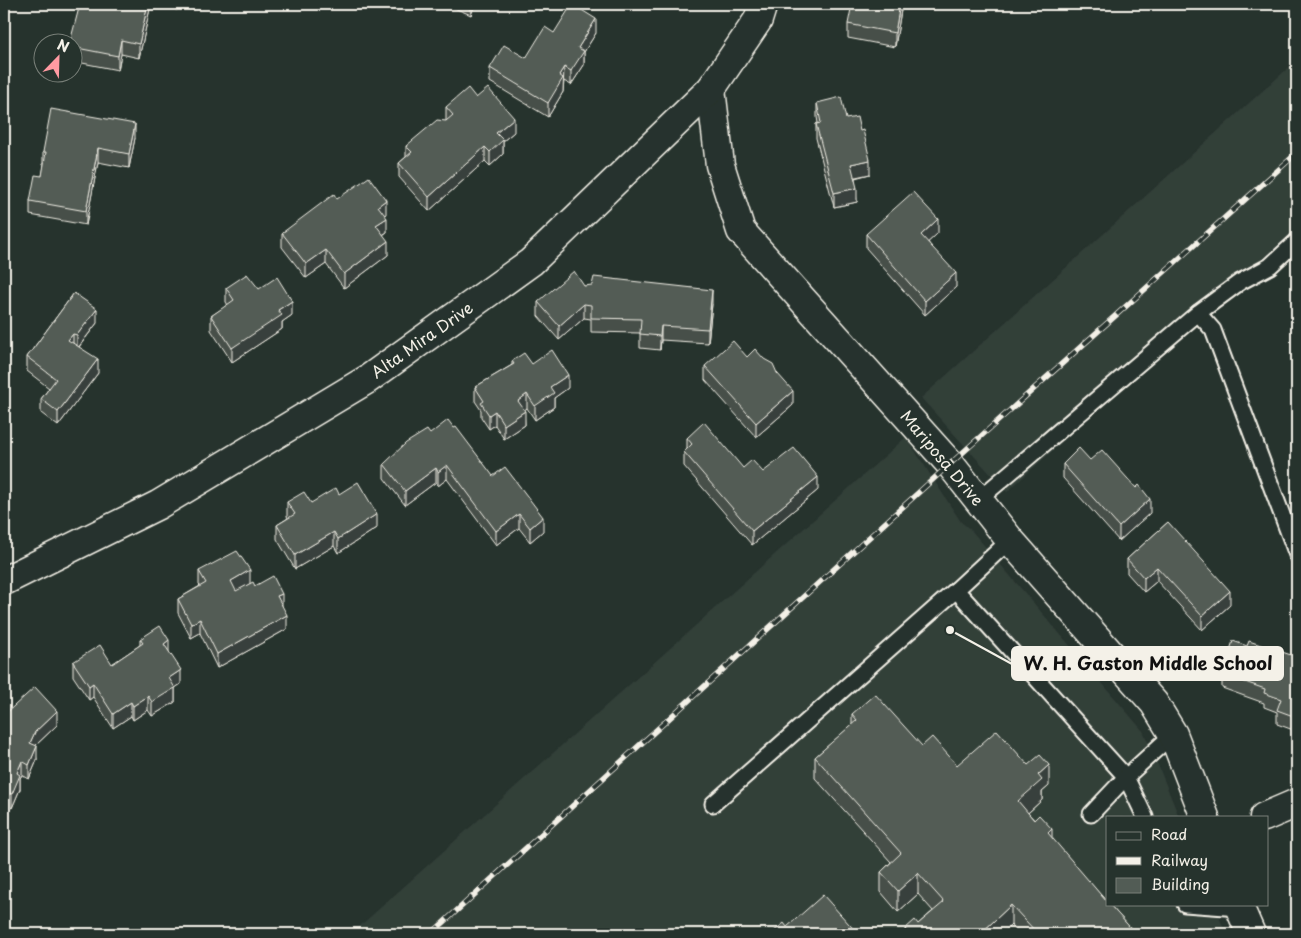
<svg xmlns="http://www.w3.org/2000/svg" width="1301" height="938" font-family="'Playpen Sans',sans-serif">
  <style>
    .built { fill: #333f39 }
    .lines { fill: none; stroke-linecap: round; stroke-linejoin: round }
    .service-casing { stroke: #f4f1e8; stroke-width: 19 }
    .minor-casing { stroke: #f4f1e8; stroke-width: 31 }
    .service { stroke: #26332d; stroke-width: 15 }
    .minor { stroke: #26332d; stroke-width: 28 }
    .rail-casing { stroke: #f4f1e8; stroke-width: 5.5 }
    .rail { stroke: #26332d; stroke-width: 4; stroke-dasharray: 11; stroke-linecap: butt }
    .wall { fill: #474f49; stroke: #f4f1e8 }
    .shaded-wall { fill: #39403c; stroke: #f4f1e8 }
    .building { fill: #525c55; stroke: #f4f1e8 }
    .labels { text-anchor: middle; stroke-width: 4.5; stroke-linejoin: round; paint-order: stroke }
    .street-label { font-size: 16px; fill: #f4f1e8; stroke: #26332d }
    .leader { fill: none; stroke: #f4f1e8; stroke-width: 2 }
    .callout-dot { fill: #f4f1e8; stroke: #26332d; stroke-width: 2 }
    .callout { fill: #f4f1e8; stroke: #f4f1e8; stroke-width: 2 }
    .callout-label { font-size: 18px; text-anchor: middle; font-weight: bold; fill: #111 }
  </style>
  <rect width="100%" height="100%" fill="#26332d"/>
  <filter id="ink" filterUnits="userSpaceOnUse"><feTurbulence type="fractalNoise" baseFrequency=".02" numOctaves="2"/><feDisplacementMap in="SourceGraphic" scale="10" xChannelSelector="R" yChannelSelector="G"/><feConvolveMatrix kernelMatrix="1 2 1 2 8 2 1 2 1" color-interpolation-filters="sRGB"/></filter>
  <g filter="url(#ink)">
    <!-- built -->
    <g class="built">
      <path d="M1297,60V228L1007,492L921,398Z"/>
      <path d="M906,437L961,522L971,530L1143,731L1154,755L1179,817H1107V904H1214L1226,934H351Z"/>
    </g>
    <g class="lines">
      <!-- service casing -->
      <g class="service-casing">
        <g id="service">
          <path d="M1198,313L1213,330L1297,555"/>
          <path d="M978,500L1198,313L1240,282L1270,266L1297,241"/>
          <path d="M1010,540L956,590L1126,777L1145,817"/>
          <path d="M713,804L956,590"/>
          <path d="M1091,814L1126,777L1173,734"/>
          <path d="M1185,904L1239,908"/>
        </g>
      </g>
      <!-- minor casing -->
      <g class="minor-casing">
        <g id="minor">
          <path d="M711,89L720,165L741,231L950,464L1010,540L1154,703L1173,734L1205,817"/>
          <path d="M4,581L158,505L368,379L531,262L711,89L758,20L763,4"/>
          <path d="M1264,817L1297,803"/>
          <path d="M1238,904L1251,934"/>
        </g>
      </g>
      <!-- service -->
      <use href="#service" class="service"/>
      <!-- minor -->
      <use href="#minor" class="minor"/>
      <!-- rail casing -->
      <g class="rail-casing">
        <path id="rail" d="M431,934L950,464L1297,153"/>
      </g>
      <!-- rail -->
      <use href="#rail" class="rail"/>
    </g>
    <!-- wall -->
    <g class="wall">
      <path d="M80,4H179L177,10L151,4L139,58L121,54L118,70L72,61V42Z"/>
      <path d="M447,4H475L471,15L447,5Z"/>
      <path d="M902,4L895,47L848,38V24Z"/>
      <path d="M554,33H596L584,52V65L571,85L564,81L563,92L548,117L490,82V68L526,58Z"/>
      <path d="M476,98L514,132L503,141V154L490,166L485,161L429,211L399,177V163L406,157V146L446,121V107Z"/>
      <path d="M817,103L846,119L870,174L855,178L857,202L834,207L816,138V124L818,123L817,117Z"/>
      <path d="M135,138L129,168L98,162L86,225L30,215V201L42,176L44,166L43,165V152Z"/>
      <path d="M337,199L386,214L384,215L387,232L383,235L388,255L344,288L326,264L306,278L282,247V233Z"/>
      <path d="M938,233L928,242L956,287L925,315L866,248V234Z"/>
      <path d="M584,286L712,304L708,343L661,340L660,350L640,348V333L591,332V319L584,318L559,340L538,316V302Z"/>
      <path d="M226,288L259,289L292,315L282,322V329L232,362L211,330V316L228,305L226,302Z"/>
      <path d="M74,293L97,323L79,347L98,373L58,426L41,413V399L49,388L27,371V357Z"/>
      <path d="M747,357L777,373L793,405L756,437L705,380V366Z"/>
      <path d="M512,361L532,364L568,388L554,398V407L535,420L527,408L524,410L525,425L504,439L495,425L489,429L481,417V410L475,401V387L512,365Z"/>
      <path d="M430,434L493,476L543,531L530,542L519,528L496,545L447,479L438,486L436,482L405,505L384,478V464Z"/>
      <path d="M687,438L743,468L763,472L818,490L752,545L684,466V452L687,449Z"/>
      <path d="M1090,460L1150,513L1119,541L1063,478V464Z"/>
      <path d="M339,494L377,528L338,553L334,546L295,569L277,539V525L288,518L287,516V502L311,503Z"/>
      <path d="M1168,522L1230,605L1202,630L1157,581L1144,592L1127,573V559Z"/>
      <path d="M199,571L250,584L255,586L282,606L287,629L217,668L200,633L191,638L178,613V599L200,586L199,585Z"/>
      <path d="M140,639L169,653L181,684L175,688V702L152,716L148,710L133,720L131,716L113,728L93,697L89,700L73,676V662L112,664L140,645Z"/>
      <path d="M1247,646L1297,657V727L1296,731L1277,724V712L1264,707V703L1222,688V674Z"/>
      <path d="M852,714L922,746L957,765H1028L1049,786L1042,792V800L1028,813L1052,839L1088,881L1136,934H1019L1011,925L1002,934H905V929L918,924L933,911L918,894L898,912L881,892V872L891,862L815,778V757L852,725Z"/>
      <path d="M4,715L57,725L35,746L37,760L29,779L22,775L20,778V789L12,808L5,805Z"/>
    </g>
    <!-- shaded-wall -->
    <g class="shaded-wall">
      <path d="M148,4H151L139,58V44Z"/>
      <path d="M471,4H475L471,15Z"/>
      <path d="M900,4H902L895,47V33Z"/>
      <path d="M596,19V33L584,52V65L571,85V71L578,48Z"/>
      <path d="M121,40V54L118,70V56Z"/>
      <path d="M564,67L563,92L548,117V103L559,75Z"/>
      <path d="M514,118V132L503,141V154L490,166V152L496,133Z"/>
      <path d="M135,124V138L129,168V154Z"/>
      <path d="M485,147V161L429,211V197Z"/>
      <path d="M98,148V162L86,225V211Z"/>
      <path d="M870,160V174L851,178V164Z"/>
      <path d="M857,188V202L834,207V193Z"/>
      <path d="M386,200V214L378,220V206Z"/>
      <path d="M387,218V232L376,239V225Z"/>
      <path d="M938,219V233L921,249V235Z"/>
      <path d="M388,241V255L344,288V274Z"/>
      <path d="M326,250V264L306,278V264Z"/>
      <path d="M956,273V287L925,315V301Z"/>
      <path d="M712,290V304L708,343V329Z"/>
      <path d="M292,301V315L282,322V329L232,362V348L278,310Z"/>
      <path d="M584,304V318L559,340V326Z"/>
      <path d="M97,309V323L77,349V335Z"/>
      <path d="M661,326V340L660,350V336Z"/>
      <path d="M73,334V348L68,340Z"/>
      <path d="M98,359V373L58,426V412Z"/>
      <path d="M568,375V388L554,398V407L535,420V406L550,387Z"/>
      <path d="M793,391V405L756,437V423Z"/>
      <path d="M527,394V408L518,415V401Z"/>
      <path d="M495,411V425L489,429V415Z"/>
      <path d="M525,411V425L504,439V425Z"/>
      <path d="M447,465V479L438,486V472Z"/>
      <path d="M436,468V482L405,505V491Z"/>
      <path d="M818,477V490L752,545V531Z"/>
      <path d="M1150,499V513L1119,541V527Z"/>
      <path d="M377,514V528L338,553V539Z"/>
      <path d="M519,514V528L496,545V531Z"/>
      <path d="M543,517V531L530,542V528Z"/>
      <path d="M334,532V546L295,569V555Z"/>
      <path d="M1157,567V581L1144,592V578Z"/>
      <path d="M250,570V584L231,595V581Z"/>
      <path d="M1230,591V605L1202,630V616Z"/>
      <path d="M282,594V608L277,596Z"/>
      <path d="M287,615V629L217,668V654Z"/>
      <path d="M200,619V633L191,638V624Z"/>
      <path d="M169,640V654L164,644Z"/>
      <path d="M181,670V684L175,688V702L152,716V702L169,678Z"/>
      <path d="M93,683V697L89,700V686Z"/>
      <path d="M148,696V710L133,720V706Z"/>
      <path d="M131,702V716L113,728V714Z"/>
      <path d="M57,711V725L35,746L30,743L35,732Z"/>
      <path d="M1297,713V727L1296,731V717Z"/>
      <path d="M37,746V760L29,779V765Z"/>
      <path d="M22,761V775L20,778V789L12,808V794L17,773Z"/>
      <path d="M1049,765V786L1042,792V800L1018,822V801L1038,775Z"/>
      <path d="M5,791V805L4,807V793Z"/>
      <path d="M1052,829V850L1048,833Z"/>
      <path d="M918,873V894L898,912V891Z"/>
      <path d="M1011,905V925L1002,934H980Z"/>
    </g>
    <!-- building -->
    <g class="building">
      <path d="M80,4H148L139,44L121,40L118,56L72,47V42H70Z"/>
      <path d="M572,4L596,19L578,48L584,51L571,71L564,67L559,75L563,78L548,103L490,68L504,45L526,58L545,27L554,33Z"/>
      <path d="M852,4H900L895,33L848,24Z"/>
      <path d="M468,88L476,98L488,88L514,118L496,133L503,140L490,152L485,147L429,197L399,163L412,152L406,146L437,120L446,121L453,115L446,107Z"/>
      <path d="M841,97L846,119L857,117L860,131L863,130L870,160L851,164L857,188L834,193L816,124L821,123L817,103Z"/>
      <path d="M51,109L135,124L129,154L98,148L86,211L30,201L35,175L42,176L46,152H43Z"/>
      <path d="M369,177L386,200L378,206L387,218L376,225L388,241L344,274L326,250L306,264L282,233L334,194L337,199Z"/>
      <path d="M913,192L938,219L921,235L956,273L925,301L866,234Z"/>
      <path d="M574,271L584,286L592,285L594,277L712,290L708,329L661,326L660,336L640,334L641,319L591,318V305L584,304L559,326L538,302Z"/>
      <path d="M247,274L259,289L277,277L292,301L278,310L282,315L232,348L211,316L234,300L226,288Z"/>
      <path d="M74,293L97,309L77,335L73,334L68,340L98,359L58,412L41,399L56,379L27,357Z"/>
      <path d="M733,341L747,357L755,349L764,359L773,364L777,373L793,391L756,423L705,366Z"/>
      <path d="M552,350L568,375L550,387L554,393L535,406L527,394L518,401L525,411L504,425L495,411L489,415L481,403L484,401L475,387L514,364L512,361L524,353L532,364Z"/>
      <path d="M448,420L454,428L456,427L493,476L505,467L543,517L530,528L519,514L496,531L447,465L438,472L436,468L405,491L384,464L406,443L427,430L430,434Z"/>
      <path d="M704,422L743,468L752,460L763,472L794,448L818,477L752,531L684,452L692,444L687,438Z"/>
      <path d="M1079,448L1090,460L1102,450L1136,488L1139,485L1150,499L1119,527L1063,464Z"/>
      <path d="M358,482L377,514L338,539L334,532L295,555L277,525L295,514L287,502L304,492L311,503L336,488L339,494Z"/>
      <path d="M1168,522L1230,591L1202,616L1157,567L1144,578L1127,559Z"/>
      <path d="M237,551L250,570L231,581L236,591L253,582L255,586L273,576L282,594L277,596L287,615L217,654L200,619L191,624L178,599L206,583L199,571Z"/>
      <path d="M160,626L169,640L164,644L181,670L169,678L175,688L152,702L148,696L133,706L131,702L113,714L93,683L89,686L73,662L100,645L112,664L143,643L140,639Z"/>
      <path d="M1233,641L1247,646L1249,641L1297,657V713L1296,717L1277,710L1281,699L1264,693L1265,689L1222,674Z"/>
      <path d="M35,687L57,711L35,732L30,743L37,746L29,765L22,761L17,773L20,775L12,794L5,791L4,793V715Z"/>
      <path d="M875,694L922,746L932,737L957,765L997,730L1028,765L1040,755L1049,765L1038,775L1042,780L1018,801L1034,820L1039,815L1052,829L1048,833L1107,902V904H1109L1136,934H1038L1011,905L980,934H906L908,933L905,929L915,920L918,924L944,902L918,873L898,891L881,872L901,853L815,757L857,720L852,714Z"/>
      <path d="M823,895L858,934H776L773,932L784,923L787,927Z"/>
    </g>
  </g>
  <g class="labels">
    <!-- street labels -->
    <g class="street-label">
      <text transform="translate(422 340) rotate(-35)" y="6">Alta Mira Drive</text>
      <text transform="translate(942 458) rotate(50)" y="6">Mariposa Drive</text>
    </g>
  </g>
  <!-- callouts -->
  <path class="leader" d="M950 630L1012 664"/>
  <circle class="callout-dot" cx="950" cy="630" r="5"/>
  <rect class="callout" x="1012" y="647" width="271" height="33" rx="5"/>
  <g class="callout-label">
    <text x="1148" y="670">W. H. Gaston Middle School</text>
  </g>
  <!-- margin -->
  <rect width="1301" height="938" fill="none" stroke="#26332d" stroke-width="20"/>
  <rect x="10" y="10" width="1281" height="918" fill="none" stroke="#f4f1e8" stroke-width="2" filter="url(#ink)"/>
  <!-- legend -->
  <rect x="1106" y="816" width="162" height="90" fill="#26332d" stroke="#787f78"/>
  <rect x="1116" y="832" width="25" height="8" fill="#26332d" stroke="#787f78"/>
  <text x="1151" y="840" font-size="15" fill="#f4f1e8">Road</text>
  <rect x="1116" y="857" width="25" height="8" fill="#f4f1e8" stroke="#787f78"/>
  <text x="1151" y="866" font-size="15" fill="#f4f1e8">Railway</text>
  <rect x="1116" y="878" width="25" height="15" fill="#525c55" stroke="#787f78"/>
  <text x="1151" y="890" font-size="15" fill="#f4f1e8">Building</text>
  <!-- north arrow -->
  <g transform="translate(58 58) rotate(23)"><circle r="24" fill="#26332d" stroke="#787f78"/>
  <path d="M0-4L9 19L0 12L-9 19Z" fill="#ff9aa2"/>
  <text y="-8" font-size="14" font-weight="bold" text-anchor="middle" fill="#f4f1e8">N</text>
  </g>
</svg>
